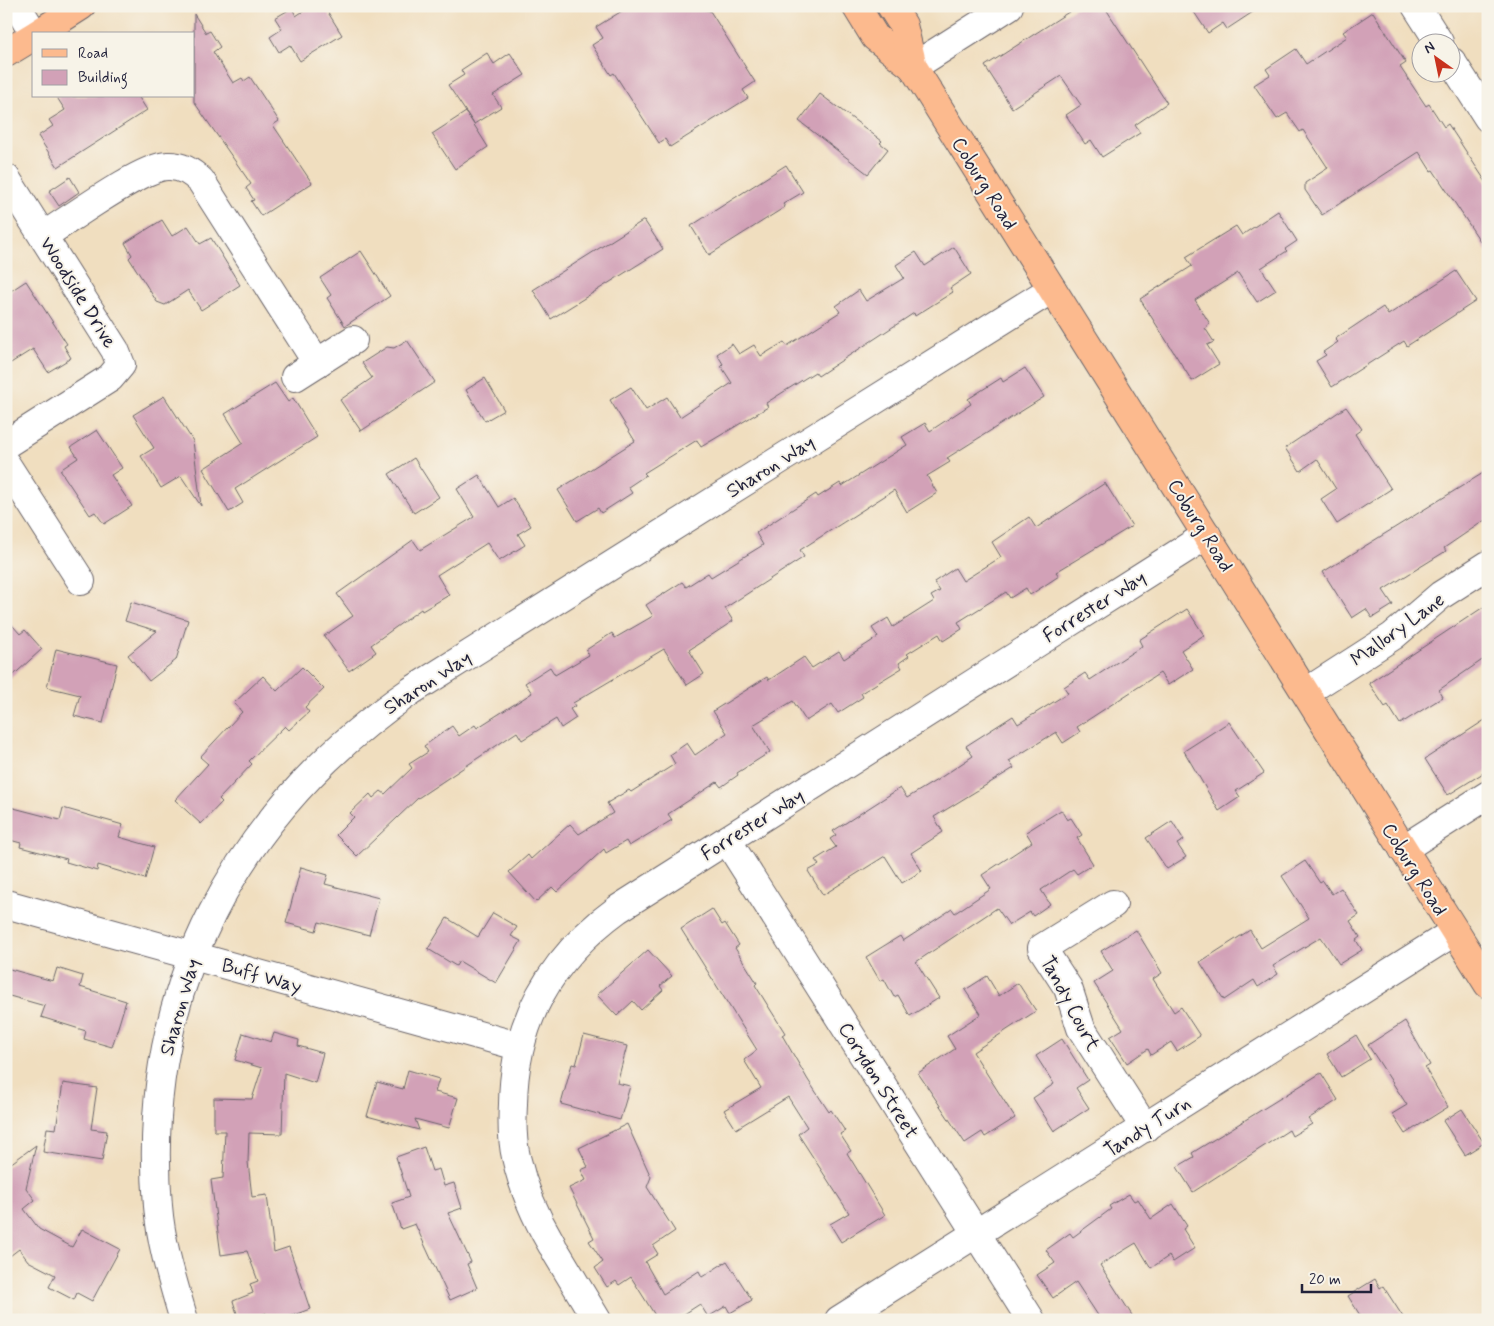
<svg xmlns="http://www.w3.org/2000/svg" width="1494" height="1326" font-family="Mynerve,sans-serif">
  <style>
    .building { fill: #d2a1b7 }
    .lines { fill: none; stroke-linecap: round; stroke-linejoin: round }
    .minor-casing { stroke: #6a6469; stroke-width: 30 }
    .major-casing { stroke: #6a6469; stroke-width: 30 }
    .minor { stroke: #fff; stroke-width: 28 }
    .major { stroke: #fcba8e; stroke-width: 28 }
    .labels { text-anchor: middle; stroke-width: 4; stroke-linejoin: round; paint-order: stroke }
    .street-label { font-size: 20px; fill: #22223b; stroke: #f7f3e8 }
  </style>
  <rect width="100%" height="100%" fill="#f7f3e8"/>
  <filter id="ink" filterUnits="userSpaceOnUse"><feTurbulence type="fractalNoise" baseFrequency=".02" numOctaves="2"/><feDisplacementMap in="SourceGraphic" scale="10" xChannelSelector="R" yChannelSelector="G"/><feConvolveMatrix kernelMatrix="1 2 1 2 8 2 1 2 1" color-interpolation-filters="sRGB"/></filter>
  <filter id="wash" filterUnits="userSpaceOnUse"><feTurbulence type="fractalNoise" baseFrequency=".0096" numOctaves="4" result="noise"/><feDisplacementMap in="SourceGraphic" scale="20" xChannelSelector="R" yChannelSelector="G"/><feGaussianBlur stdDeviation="1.12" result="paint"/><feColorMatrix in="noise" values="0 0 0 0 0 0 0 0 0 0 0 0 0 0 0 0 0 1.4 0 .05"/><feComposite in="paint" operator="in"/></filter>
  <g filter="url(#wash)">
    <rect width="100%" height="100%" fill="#f0debf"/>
    <g id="blocks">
      <!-- building -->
      <g class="building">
        <path d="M311,6H324L342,35L300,61L290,45L279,52L270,37L282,29L275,18L292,8L296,16Z"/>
        <path d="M630,6H691L710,11L755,82L743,90L748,98L670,147L665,139L659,143L614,73L611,75L592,45L603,38L596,27Z"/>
        <path d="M1078,6H1104L1167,103L1135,125L1140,133L1102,157L1091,140L1085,144L1066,115L1081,105L1061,76L1012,108L985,66Z"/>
        <path d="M1190,6H1262L1227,29L1223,23L1208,33Z"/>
        <path d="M1373,12L1406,63L1400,67L1426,106L1429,104L1444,127L1448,124L1488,185V253L1433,170L1431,171L1419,152L1322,215L1305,190V183L1328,168L1303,130L1300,132L1287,113L1277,119L1254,85L1270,75L1266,69L1296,49L1306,64L1347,37L1343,32Z"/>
        <path d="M194,14L206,33L210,31L220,47L213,52L233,83L242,78L244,81L250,77L279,121L273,125L312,183L261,216L251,201L254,200L246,188L251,184L194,102Z"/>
        <path d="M487,53L494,64L510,53L525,75L493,95L501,107L474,124L448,85L464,75L461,70Z"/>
        <path d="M820,94L882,141L880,143L888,149L868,174L799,121Z"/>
        <path d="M56,96H138L147,110L58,167L38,136L53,126L49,120L65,110Z"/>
        <path d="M466,112L488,147L455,169L432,134Z"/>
        <path d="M786,165L803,192L783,204L785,207L709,255L691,226Z"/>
        <path d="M70,177L79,192L59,206L49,191Z"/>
        <path d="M1278,211L1297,241L1285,249L1287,251L1261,268L1276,290L1257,302L1238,273L1195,300L1210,324L1205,328L1214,342L1207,345L1219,364L1192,381L1140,299L1192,266L1186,257L1236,226L1242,235Z"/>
        <path d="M162,220L172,236L188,226L200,244L211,238L240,285L201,310L188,290L165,305L157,302L129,258L132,255L125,243Z"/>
        <path d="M644,220L663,249L551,319L533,290Z"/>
        <path d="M954,247L971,274L950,288L953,292L915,316L914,313L818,376L815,372L766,403L768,407L701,447L697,440L644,473L646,475L628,487L632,493L601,513L598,508L577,521L558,490L635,441L610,400L631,387L646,410L667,397L680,417L732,383L721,366L723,364L717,354L732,344L739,354L754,345L761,356L784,342L787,346L840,312L836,306L859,290L866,301L904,278L896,265L916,252L925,266Z"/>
        <path d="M361,251L390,296L345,326L327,298L331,295L320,278Z"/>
        <path d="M1456,271L1476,301L1407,346L1404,341L1332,387L1316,361L1326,355L1323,352L1338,342L1335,339L1383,307L1388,315Z"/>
        <path d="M26,281L67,344L64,346L71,358L48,372L33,349L6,366V294Z"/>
        <path d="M407,340L435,382L361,431L340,400L372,378L362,363L387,347L394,348Z"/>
        <path d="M1025,368L1044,397L947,458L950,462L927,476L937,493L907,512L894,490L800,550L804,557L725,608L733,621L689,650L704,674L687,685L664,649L573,703L575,706L570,709L576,718L561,728L556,719L522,740L517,732L418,798L357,856L336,835L354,817L350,813L370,794L373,798L381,791L385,794L412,768L409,764L428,752L424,746L452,726L459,736L475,725L477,728L532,693L525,683L550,667L555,675L589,655L586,650L612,633L615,638L653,616L646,605L682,582L686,587L708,573L711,577L763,545L756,533L816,494L818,497L840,483L842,486L907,445L902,437L925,423L930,431L971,404L968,399L1001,378L1003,382Z"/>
        <path d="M485,378L504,410L485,421L466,390Z"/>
        <path d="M275,383L288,402L293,398L317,437L235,489L243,503L229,512L203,469L243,443L225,414Z"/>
        <path d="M164,396L193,441L201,506L181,476L161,488L141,456L154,448L133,415Z"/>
        <path d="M1346,407L1362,429L1355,434L1391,489L1337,524L1321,499L1336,489L1317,459L1300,471L1285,448Z"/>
        <path d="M97,430L122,468L111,475L132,506L104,524L95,512L90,515L60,470L78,458L71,447Z"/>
        <path d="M414,458L439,497L414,513L389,474Z"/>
        <path d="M1488,470V518L1444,548L1446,551L1383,590L1393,605L1372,618L1366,609L1352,618L1323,572Z"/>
        <path d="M479,475L499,507L513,498L531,526L518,534L525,545L499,561L487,543L437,575L449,595L422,611L421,609L371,645L376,652L349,671L324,636L353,616L337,594L413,540L420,550L474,517L457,489Z"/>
        <path d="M1105,483L1132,526L1056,572L1059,576L1030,595L1026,588L1010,598L1006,592L958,622L962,629L943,641L939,634L907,654L909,656L899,663L902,668L861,693L863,697L838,713L832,704L806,721L793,701L753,725L770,752L737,773L738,775L721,787L717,782L668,814L672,820L629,846L626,841L606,853L604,849L557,892L552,887L536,902L509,872L528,855L531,859L570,824L579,834L613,813L607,803L629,790L631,792L675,764L670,755L687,743L695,755L727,733L713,711L767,677L769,680L804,657L812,668L839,651L844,659L878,637L872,628L888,618L893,627L934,601L931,596L940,591L934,582L955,568L963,581L1001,557L992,542L1029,517L1036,528Z"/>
        <path d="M131,602L188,620L176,660L149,681L128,655L157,631L125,621Z"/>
        <path d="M1488,604V656L1439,690L1443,697L1400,724L1388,705L1385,707L1369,683Z"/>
        <path d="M1187,609L1204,635L1181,650L1193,669L1168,685L1160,673L1077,727L1080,732L1063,743L1056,732L1009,761L1014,768L934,817L943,832L911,853L922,871L902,883L885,856L823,895L808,871L819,865L815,860L836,847L830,839L836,835L833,831L900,788L907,798L937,780L973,756L966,746L1013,716L1018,724L1068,693L1064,687L1085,673L1090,680L1142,646L1139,640Z"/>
        <path d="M6,618L20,634L25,630L42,649L6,682Z"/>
        <path d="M56,649L117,664L103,723L74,716L80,695L47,687Z"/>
        <path d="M302,667L324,689L305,707L309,712L289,730L285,726L249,761L252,764L219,799L222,802L201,824L175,800L208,764L200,757L242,712L234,703L263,676L277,691Z"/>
        <path d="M1488,718V770L1448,795L1425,759Z"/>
        <path d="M1229,722L1264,773L1236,791L1240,797L1219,811L1184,751Z"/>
        <path d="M6,806L60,820L63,808L123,825L119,837L154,847L145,879L98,865L97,871L66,862L67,859L20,847L21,843L6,839Z"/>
        <path d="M1061,810L1067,820L1071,818L1082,835L1077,838L1093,864L1077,874L1073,869L1041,890L1050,904L1033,916L1030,912L1009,925L997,908L916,962L939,998L910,1016L898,995L894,997L884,979L880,981L866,957L900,936L903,941L952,909L955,913L991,889L982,875L1032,842L1026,832Z"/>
        <path d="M1172,821L1184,840L1177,844L1186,857L1167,869L1146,838Z"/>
        <path d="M1305,861L1320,883L1323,881L1332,894L1341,888L1359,915L1350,921L1360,937L1356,940L1362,950L1339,964L1321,937L1273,966L1278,974L1258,987L1254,980L1224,1000L1200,962L1250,930L1261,948L1309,918L1282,876Z"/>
        <path d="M301,867L328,875L325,884L379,898L369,935L319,922L316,931L286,923Z"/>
        <path d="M712,909L722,925L725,923L739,945L735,948L757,983L755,985L785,1033L782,1035L808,1080L829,1112L831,1110L845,1131L840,1134L851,1151L847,1153L885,1215L841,1242L830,1224L849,1213L798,1134L807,1127L788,1097L736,1129L724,1110L761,1088L744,1060L757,1050L681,929Z"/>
        <path d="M493,913L517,927L511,936L521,941L496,983L459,961L456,966L428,949L447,918L478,937Z"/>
        <path d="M1136,930L1162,973L1153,979L1174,1012L1181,1007L1200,1036L1177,1051L1171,1042L1151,1055L1148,1049L1127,1063L1110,1037L1123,1029L1094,983L1113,971L1101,951Z"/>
        <path d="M648,950L672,976L660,986L663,990L641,1010L633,1001L617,1016L597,995Z"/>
        <path d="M6,968L53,981L57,968L83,976L80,987L126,1001L112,1047L84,1039L86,1031L41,1017L45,1006L6,995Z"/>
        <path d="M987,976L999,996L1018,983L1036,1011L973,1052L1015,1118L985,1137L982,1132L965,1143L918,1073L955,1049L947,1036L981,1014L965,990Z"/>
        <path d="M1405,1021L1430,1065L1425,1068L1448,1107L1405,1134L1392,1114L1407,1105L1368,1045Z"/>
        <path d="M243,1033L271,1042L274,1033L299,1040L298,1046L323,1053L315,1083L284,1073L282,1134L249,1133L248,1162L252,1197L267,1195L274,1252L289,1247L310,1309L280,1320H268L266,1313L249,1320H239L233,1301L253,1293L250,1284L258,1281L247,1251L221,1255L211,1180L223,1178L225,1131H214V1098L252,1099L262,1068L235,1060Z"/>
        <path d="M584,1035L627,1046L617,1083L630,1086L620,1120L561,1104L572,1064L576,1065Z"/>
        <path d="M1356,1035L1370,1059L1341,1077L1327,1054Z"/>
        <path d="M1062,1039L1088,1080L1076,1088L1089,1108L1054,1131L1033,1098L1054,1084L1036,1056Z"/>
        <path d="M408,1070L439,1079L435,1092L458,1098L449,1128L415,1119L419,1130L367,1116L377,1082L403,1089Z"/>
        <path d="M1321,1073L1338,1100L1308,1119L1312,1124L1292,1136L1289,1130L1193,1192L1177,1167L1194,1157L1192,1153Z"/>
        <path d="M63,1083L97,1088L91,1129L107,1131L102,1161L43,1152L47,1128L56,1129Z"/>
        <path d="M1462,1109L1484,1143L1465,1155L1443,1121Z"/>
        <path d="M627,1124L651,1177L647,1187L675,1231L653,1246L658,1254L645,1262L663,1294L699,1271L702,1277L727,1261L752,1300L730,1313L726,1306L708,1317L700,1304L675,1320H658L631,1277L619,1285L616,1281L607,1287L595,1268L603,1262L589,1241L594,1238L569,1188L586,1180L581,1170L588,1167L579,1148Z"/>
        <path d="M36,1145L26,1188L35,1200L24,1209L39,1229L72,1247L82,1229L120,1249L92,1301L77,1293L74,1300L49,1287L55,1275L28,1261L19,1249L6,1259V1167Z"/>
        <path d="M424,1147L432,1171L439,1169L444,1186L454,1183L462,1208L448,1213L471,1262L467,1264L477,1288L450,1300L415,1224L401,1229L392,1203L409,1197L396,1157Z"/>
        <path d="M1129,1194L1134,1201L1138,1199L1151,1219L1173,1204L1187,1226L1183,1229L1195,1248L1173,1262L1169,1256L1151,1268L1136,1243L1100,1265L1135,1320H1101L1076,1282L1053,1298L1037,1275L1055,1263L1046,1250L1070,1233L1073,1237L1111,1209L1109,1206Z"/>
        <path d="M1375,1279L1380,1288L1383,1286L1405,1320H1363L1348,1296Z"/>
      </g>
    </g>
  </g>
  <g filter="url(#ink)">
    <use href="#blocks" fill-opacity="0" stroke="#6a6469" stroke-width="1"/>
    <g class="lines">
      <!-- minor casing -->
      <g class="minor-casing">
        <g id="minor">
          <path d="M17,6L34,34"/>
          <path d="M1416,6L1439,42"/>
          <path d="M1452,62L1488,118"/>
          <path d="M913,67L1009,6"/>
          <path d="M6,178L115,350L121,365L110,378L6,444"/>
          <path d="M43,236C69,220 141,167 167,166C181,165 192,172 201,181L317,363L353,340"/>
          <path d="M295,377L317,363"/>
          <path d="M6,464L81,581"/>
          <path d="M1306,692L1393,636L1441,595L1488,565"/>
          <path d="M727,840L1031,1320"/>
          <path d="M1403,849L1488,795"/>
          <path d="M6,904L518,1046"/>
          <path d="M1113,904L1042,948L1068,988L1081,1028L1145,1128"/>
          <path d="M552,1245C536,1218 523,1188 516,1157C512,1140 512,1122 513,1104C514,1021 551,958 618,909L1207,535"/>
          <path d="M556,1252L597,1320"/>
          <path d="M184,1320C173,1282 161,1245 158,1206C140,991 236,812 411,691L1052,289"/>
          <path d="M839,1320L1454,932"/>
        </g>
      </g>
      <!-- major casing -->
      <g class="major-casing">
        <g id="major">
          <path d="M856,6L875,37L913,67"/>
          <path d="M891,6L903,25L913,67L1488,984"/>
          <path d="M37,34L81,6"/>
          <path d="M6,53L34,36"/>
        </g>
      </g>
      <!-- minor -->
      <use href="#minor" class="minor"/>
      <!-- major -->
      <use href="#major" class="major"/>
    </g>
  </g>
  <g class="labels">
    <!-- street labels -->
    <g class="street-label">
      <text transform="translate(985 183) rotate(58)" y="7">Coburg Road</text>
      <text transform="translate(79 292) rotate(58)" y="7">Woodside Drive</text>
      <text transform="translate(770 466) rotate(-32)" y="7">Sharon Way</text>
      <text transform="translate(1201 525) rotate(58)" y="7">Coburg Road</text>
      <text transform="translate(1094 606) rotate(-32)" y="7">Forrester Way</text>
      <text transform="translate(1397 629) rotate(-36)" y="7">Mallory Lane</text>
      <text transform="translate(427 682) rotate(-33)" y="7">Sharon Way</text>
      <text transform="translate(752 824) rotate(-32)" y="7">Forrester Way</text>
      <text transform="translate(1415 869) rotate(58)" y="7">Coburg Road</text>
      <text transform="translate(262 975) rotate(16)" y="7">Buff Way</text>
      <text transform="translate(1071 1003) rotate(62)" y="7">Tandy Court</text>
      <text transform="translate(179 1007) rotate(-74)" y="7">Sharon Way</text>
      <text transform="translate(879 1080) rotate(58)" y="7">Corydon Street</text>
      <text transform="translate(1147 1126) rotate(-32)" y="7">Tandy Turn</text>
    </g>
  </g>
  <!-- margin -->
  <rect width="1494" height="1326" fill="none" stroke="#f7f3e8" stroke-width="25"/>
  <!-- legend -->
  <rect x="32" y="32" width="162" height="65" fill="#f7f3e8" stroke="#a29fa3"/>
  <rect x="42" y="49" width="25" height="8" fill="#fcba8e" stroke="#a29fa3"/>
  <text x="78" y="58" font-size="15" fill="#22223b">Road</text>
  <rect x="42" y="70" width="25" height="15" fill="#d2a1b7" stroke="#a29fa3"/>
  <text x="78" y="82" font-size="15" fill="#22223b">Building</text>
  <!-- north arrow -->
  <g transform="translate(1436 58) rotate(327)"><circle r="24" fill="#f7f3e8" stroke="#a29fa3"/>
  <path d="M0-4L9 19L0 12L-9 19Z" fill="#c8321e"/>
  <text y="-8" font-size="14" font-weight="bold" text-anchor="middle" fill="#22223b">N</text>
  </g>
  <!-- scale -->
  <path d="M1302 1284v8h69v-8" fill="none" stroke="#22223b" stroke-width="2.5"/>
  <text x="1309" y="1284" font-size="15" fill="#22223b" stroke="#f7f3e8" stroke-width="4" paint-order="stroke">20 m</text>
</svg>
